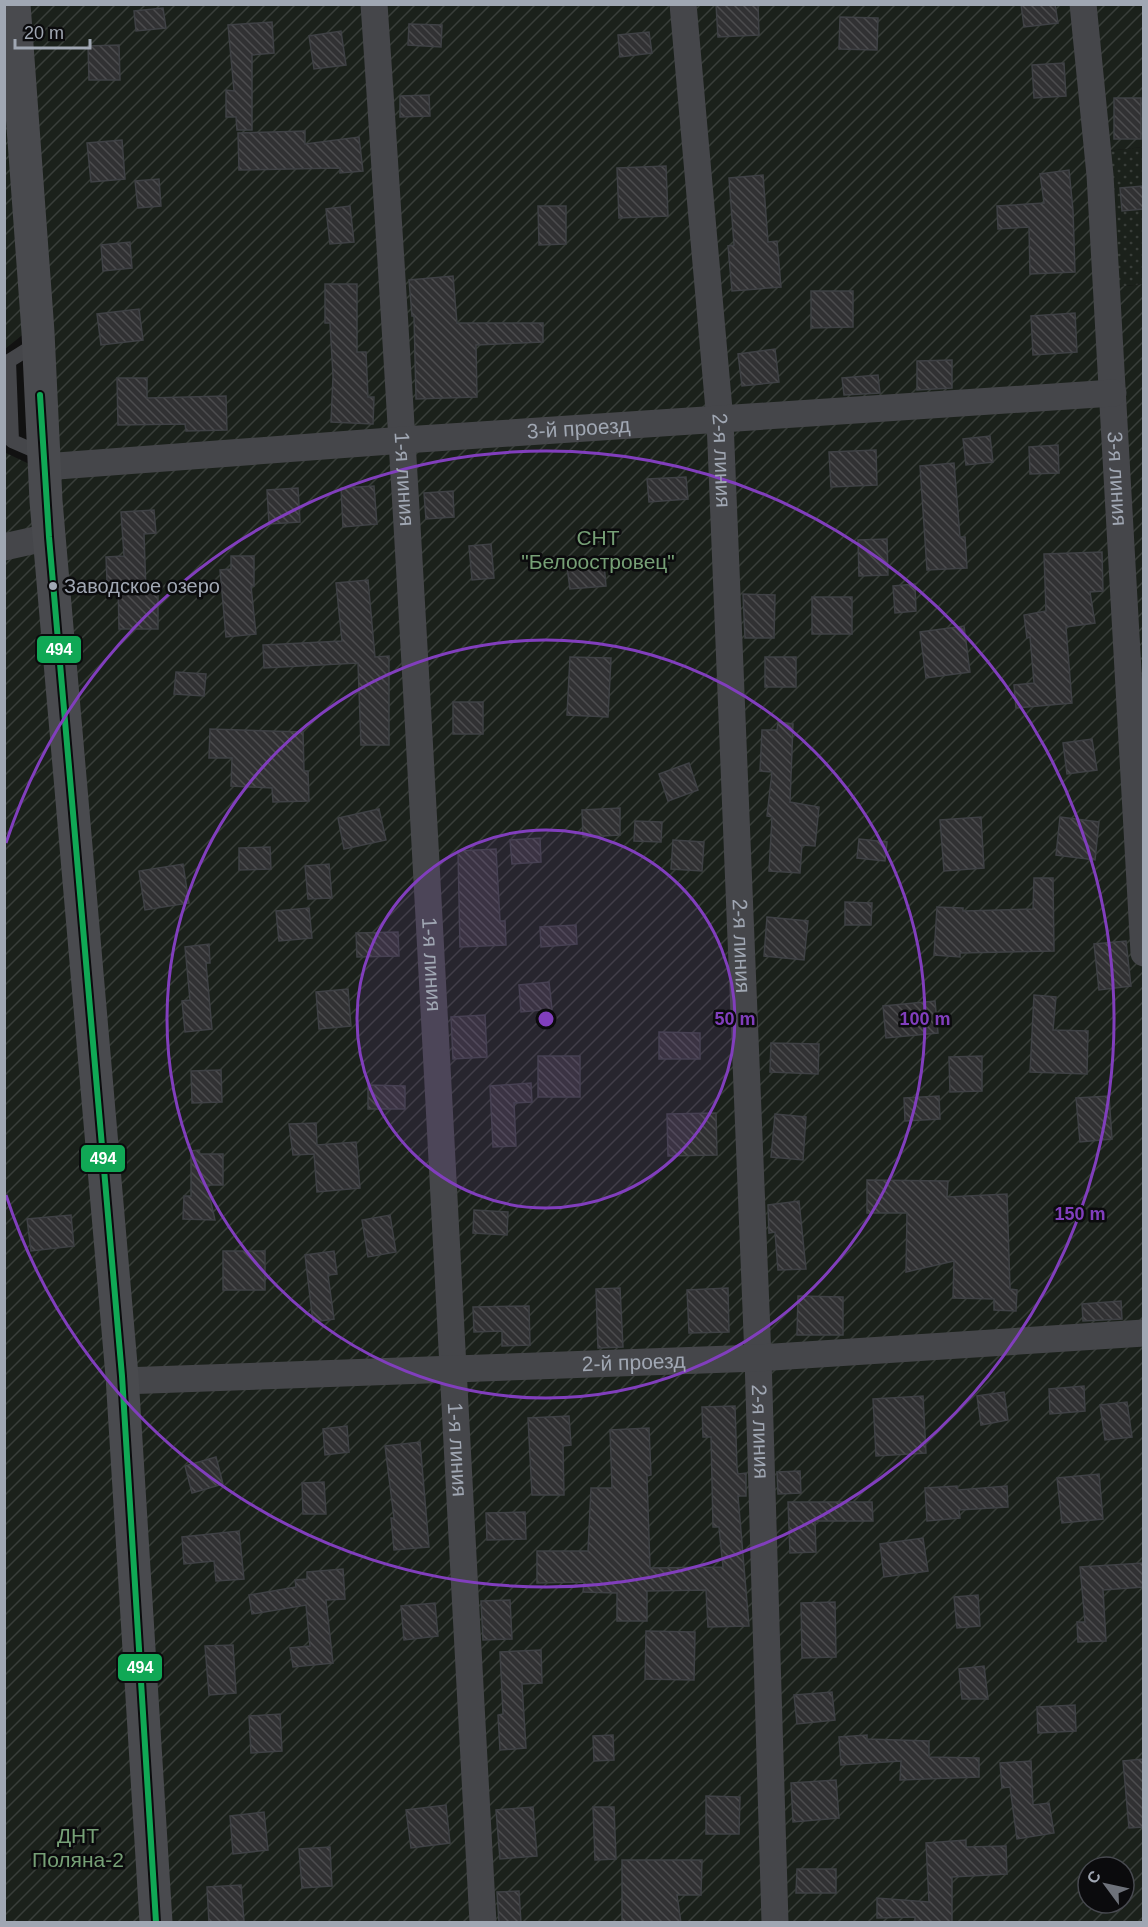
<svg xmlns="http://www.w3.org/2000/svg" width="1148" height="1927" font-family="Helvetica,sans-serif">
  <style>
    .grass { fill: url(#grass-dots) }
    .garden { fill: url(#garden-furrows); fill-rule: evenodd }
    .building { fill: url(#building-back-hatch); stroke: #3f4145; stroke-width: 1.5 }
    .lines { fill: none; stroke-linecap: round; stroke-linejoin: round }
    .lane { stroke: #45464a; stroke-width: 14 }
    .street { stroke: #45464a; stroke-width: 27 }
    .secondary { stroke: #494a4e; stroke-width: 33 }
    .bus-1-casing { stroke: #0b0b0d; stroke-width: 10 }
    .bus-1 { stroke: #10a855; stroke-width: 6 }
    .ring { fill: none; stroke: #813ebd; stroke-width: 3 }
    .bus-dot { fill: #a0a7b3; stroke: #0b0b0d; stroke-width: 2 }
    .labels { text-anchor: middle; stroke-width: 5; stroke-linejoin: round; paint-order: stroke }
    .bus-label { font-size: 20px; fill: #a0a7b3; stroke: #0b0b0d; text-anchor: start }
    .street-label { font-size: 21px; fill: #a0a7b3; stroke: #0b0b0d }
    .park-label { font-size: 21px; fill: #76a076; stroke: #0b0b0d }
    .centre { fill: #813ebd; stroke: #0b0b0d; stroke-width: 3 }
    .ring-label { font-size: 18px; text-anchor: middle; font-weight: bold; fill: #813ebd; stroke: #0b0b0d; stroke-width: 5; stroke-linejoin: round; paint-order: stroke }
    .line-badge { stroke: #0b0b0d; stroke-width: 2 }
    .badge-label { font-size: 16px; text-anchor: middle; font-weight: bold; fill: #fff }
  </style>
  <defs>
    <pattern id="grass-dots" width="8" height="8" patternUnits="userSpaceOnUse" patternTransform="scale(1.5)"><rect width="8" height="8" fill="#1b211b"/><path d="M2 2h.1M6 6h.1" fill="none" stroke="#393e3a" stroke-width="1.8" stroke-linecap="round"/></pattern>
    <pattern id="garden-furrows" width="10" height="10" patternUnits="userSpaceOnUse" patternTransform="scale(1.5)"><rect width="10" height="10" fill="#1b211b"/><path d="M-1 1l2-2M0 10L10 0M9 11l2-2" fill="none" stroke="#393e3a"/></pattern>
    <pattern id="building-back-hatch" width="6" height="6" patternUnits="userSpaceOnUse" patternTransform="scale(1.5)"><rect width="6" height="6" fill="#313133"/><path d="M-1 5l2 2M0 0l6 6M5-1l2 2" fill="none" stroke="#4c4c4e"/></pattern>
  </defs>
  <rect width="100%" height="100%" fill="#111"/>
  <!-- grass -->
  <path class="grass" d="M1143,147V284L1107,288L1098,152Z"/>
  <!-- garden -->
  <path class="garden" d="M5,5H1143V147L1098,152L1107,288L1144,284L1143,1922H5L4,452L44,471L36,324L5,349ZM1088,1867H1124V1903H1088Z"/>
  <!-- building -->
  <g class="building">
    <path d="M716,4H758L759,35L718,37Z"/>
    <path d="M1021,4H1055L1058,23L1024,27Z"/>
    <path d="M163,8L166,28L136,31L134,11Z"/>
    <path d="M840,17L878,18L877,50L839,49Z"/>
    <path d="M272,22L274,53L252,55V130H237L236,117H226V90L234,91L228,25Z"/>
    <path d="M409,24L442,25L441,47L408,45Z"/>
    <path d="M341,31L346,65L314,69L309,36Z"/>
    <path d="M649,32L652,53L620,57L618,35Z"/>
    <path d="M119,45L120,80H89L88,46Z"/>
    <path d="M1064,63L1066,96L1034,98L1032,65Z"/>
    <path d="M429,95L430,116L400,117V96Z"/>
    <rect x="1114" y="98" width="27" height="41"/>
    <path d="M305,131V144L359,137L363,171L340,173V168L239,170L238,133Z"/>
    <path d="M122,140L125,179L91,182L87,143Z"/>
    <path d="M666,166L668,216L619,218L617,168Z"/>
    <path d="M1069,170L1073,210L1075,272L1030,274L1029,227L998,229L997,206L1044,203L1040,174Z"/>
    <path d="M763,175L768,242L777,241L781,287L732,291L728,246L734,245L729,178Z"/>
    <path d="M159,179L161,206L138,208L135,181Z"/>
    <path d="M1143,186V209L1122,211L1120,188Z"/>
    <path d="M350,206L354,242L330,244L326,209Z"/>
    <path d="M538,206H566V244L539,245Z"/>
    <path d="M130,242L132,268L103,271L101,245Z"/>
    <path d="M453,276L457,323H543V342L476,345L477,397L416,399L414,316H412L409,280Z"/>
    <path d="M325,284H357V352H366L368,397H374L373,424L331,422L333,376L330,323H325Z"/>
    <path d="M811,291H853V327L811,328Z"/>
    <path d="M139,309L143,340L101,345L97,314Z"/>
    <path d="M1075,313L1077,352L1033,355L1031,316Z"/>
    <path d="M775,349L779,382L742,386L738,354Z"/>
    <path d="M952,360V388L917,390V361Z"/>
    <path d="M878,375L880,393L844,395L842,378Z"/>
    <path d="M117,378H147V398L226,396L227,430L186,431L185,424L118,425Z"/>
    <path d="M990,436L993,462L966,465L963,439Z"/>
    <path d="M1058,445L1059,473L1030,474L1029,447Z"/>
    <path d="M876,450L877,485L831,487L829,452Z"/>
    <path d="M954,463L960,537H965L967,568L927,570L920,466Z"/>
    <path d="M686,477L688,499L649,502L647,479Z"/>
    <path d="M374,486L377,524L343,527L341,488Z"/>
    <path d="M298,488L300,522L269,524L267,490Z"/>
    <path d="M453,491L454,517L426,519L424,493Z"/>
    <path d="M154,510L156,533L144,534L146,592H158V629H119L118,581H107L106,557L124,556L121,512Z"/>
    <path d="M887,539L888,575L859,576L858,540Z"/>
    <path d="M491,544L494,578L472,580L469,546Z"/>
    <path d="M1102,552L1103,591L1090,592L1095,623L1066,627L1072,703L1016,708L1014,685L1034,683L1030,637L1027,638L1024,615L1046,611L1044,554Z"/>
    <path d="M231,556H254V586H251L256,634L226,637L220,570L231,569Z"/>
    <path d="M604,564L606,586L570,589L567,567Z"/>
    <path d="M368,580L375,657L389,656V745H361L358,663L264,668L263,645L342,641L336,583Z"/>
    <path d="M915,584L916,611L895,613L893,586Z"/>
    <path d="M743,594L775,595L774,638H745Z"/>
    <rect x="812" y="597" width="40" height="37"/>
    <path d="M964,626L970,672L926,678L920,632Z"/>
    <path d="M570,657L611,658L608,717L567,715Z"/>
    <rect x="765" y="657" width="31" height="30"/>
    <path d="M176,672L206,674L204,696L174,694Z"/>
    <rect x="453" y="702" width="30" height="32"/>
    <path d="M778,722L793,724L790,802L819,807L815,846L802,845L800,873L769,871L772,817L767,816L772,772L760,771L762,730H777Z"/>
    <path d="M210,729L303,732L304,771H308L309,801L273,802L272,788L231,786L232,758H209Z"/>
    <path d="M1092,739L1097,770L1067,774L1063,743Z"/>
    <path d="M689,763L698,790L668,801L659,774Z"/>
    <path d="M620,808V835L583,837L582,810Z"/>
    <path d="M379,809L386,840L344,849L338,818Z"/>
    <path d="M981,817L984,868L944,871L940,820Z"/>
    <path d="M1060,817L1099,822L1095,860L1056,855Z"/>
    <path d="M635,821L662,822L661,842L634,841Z"/>
    <path d="M540,838L541,862L512,864L510,840Z"/>
    <path d="M859,839L887,842L885,861L857,858Z"/>
    <path d="M673,840L704,842L702,871L671,869Z"/>
    <path d="M270,847L271,869L239,870V848Z"/>
    <path d="M496,849L500,921H505L506,945L460,947L458,851Z"/>
    <path d="M183,864L189,903L145,910L139,871Z"/>
    <path d="M329,864L332,898L308,899L305,866Z"/>
    <path d="M1034,878H1053L1054,951L960,953V957L934,955L937,907L963,908V911L1033,909Z"/>
    <path d="M845,902L872,903L871,925H845Z"/>
    <path d="M309,908L312,938L279,941L276,911Z"/>
    <path d="M767,917L808,921L804,960L764,956Z"/>
    <path d="M576,925L577,944L541,947L540,927Z"/>
    <path d="M398,932L399,956L357,957L356,933Z"/>
    <path d="M1126,941L1131,986L1099,990L1094,944Z"/>
    <path d="M209,944L210,963H206L212,1029L185,1032L182,1001L190,1000L185,947Z"/>
    <path d="M549,982L552,1009L521,1012L519,985Z"/>
    <path d="M348,989L351,1026L319,1029L316,992Z"/>
    <path d="M1034,995L1056,997L1053,1030L1088,1031L1087,1074L1030,1072Z"/>
    <path d="M935,1001L938,1033L886,1038L883,1006Z"/>
    <path d="M485,1015L487,1057L453,1059L451,1017Z"/>
    <path d="M659,1032L700,1033V1059H659Z"/>
    <path d="M771,1043L819,1044L818,1074L770,1072Z"/>
    <rect x="538" y="1056" width="42" height="41"/>
    <path d="M982,1056V1091L950,1092L949,1057Z"/>
    <path d="M221,1070L222,1102L192,1103L191,1071Z"/>
    <path d="M531,1083L532,1102L514,1103L516,1146L493,1147L490,1086Z"/>
    <path d="M368,1085L405,1086V1109H368Z"/>
    <path d="M939,1096L940,1119L905,1121L904,1098Z"/>
    <path d="M1109,1096L1112,1139L1080,1142L1076,1098Z"/>
    <path d="M716,1113L717,1155L668,1156L667,1114Z"/>
    <path d="M775,1114L806,1117L803,1160L771,1157Z"/>
    <path d="M316,1123L317,1145L356,1142L360,1188L317,1192L314,1154L293,1155L289,1124Z"/>
    <path d="M199,1150L200,1154H223V1185H207L215,1220L183,1219L184,1196H191V1151Z"/>
    <path d="M867,1180L948,1181L947,1197L1007,1194L1010,1289L1017,1290L1016,1311L994,1310V1299L953,1298L954,1261L906,1272L907,1213H867Z"/>
    <path d="M799,1201L806,1269L778,1270L775,1232L769,1233L768,1205Z"/>
    <path d="M474,1210L508,1212L507,1235L473,1233Z"/>
    <path d="M71,1215L74,1246L31,1251L27,1219Z"/>
    <path d="M390,1215L396,1252L368,1257L362,1220Z"/>
    <rect x="223" y="1251" width="42" height="39"/>
    <path d="M334,1251L337,1274L328,1275L334,1319L313,1322L305,1255Z"/>
    <path d="M620,1288L623,1347L598,1348L596,1289Z"/>
    <path d="M728,1288L729,1332L689,1333L687,1290Z"/>
    <path d="M798,1296L843,1297V1335H797Z"/>
    <path d="M1121,1301L1122,1319L1083,1321L1082,1304Z"/>
    <path d="M529,1306L530,1345L502,1346V1331L474,1332L473,1307Z"/>
    <path d="M1084,1386L1085,1411L1050,1414L1049,1389Z"/>
    <path d="M1004,1392L1008,1420L981,1425L977,1396Z"/>
    <path d="M923,1396L926,1453L876,1456L873,1399Z"/>
    <path d="M1127,1402L1132,1437L1105,1440L1100,1405Z"/>
    <path d="M735,1406L737,1468L738,1474L746,1473V1496H738L749,1626L708,1627L706,1590L647,1591V1621H617V1593L583,1592L584,1582L537,1583V1551H588L591,1488H612L610,1430L649,1428L651,1475L647,1476L650,1568L723,1567L719,1527H713L711,1437H703L702,1407Z"/>
    <path d="M569,1416L571,1445L563,1446L564,1495H532L528,1418Z"/>
    <path d="M347,1426L349,1452L325,1455L323,1429Z"/>
    <path d="M420,1442L429,1547L394,1550L391,1518H394L385,1446Z"/>
    <path d="M216,1457L223,1484L192,1493L185,1466Z"/>
    <path d="M800,1471L801,1493L778,1494L777,1472Z"/>
    <path d="M1099,1474L1103,1519L1062,1523L1057,1478Z"/>
    <path d="M324,1482L326,1514H303L302,1483Z"/>
    <path d="M957,1486L958,1490L1007,1486L1008,1507L959,1510L960,1518L927,1521L925,1488Z"/>
    <path d="M788,1502H872L873,1521H815L816,1552L790,1553Z"/>
    <path d="M525,1512L526,1539L487,1540L486,1513Z"/>
    <path d="M239,1531L244,1579L216,1581L214,1561L184,1564L182,1537Z"/>
    <path d="M923,1538L928,1571L884,1577L880,1544Z"/>
    <path d="M1143,1563V1587L1103,1590L1106,1641L1078,1642L1077,1622H1085L1080,1567Z"/>
    <path d="M343,1569L345,1599L326,1600L333,1663L293,1667L290,1648L310,1646L306,1605L252,1614L249,1595L296,1587L295,1580L307,1579V1572Z"/>
    <path d="M978,1595L980,1626L957,1628L954,1597Z"/>
    <path d="M510,1600L512,1639L483,1640L481,1601Z"/>
    <path d="M835,1602L836,1657L802,1658L801,1603Z"/>
    <path d="M435,1603L438,1636L404,1640L401,1606Z"/>
    <path d="M646,1631L695,1632L694,1680L645,1679Z"/>
    <path d="M233,1645L236,1693L209,1695L205,1646Z"/>
    <path d="M541,1650L542,1683L522,1684L526,1748L500,1750L498,1715L503,1714L500,1652Z"/>
    <path d="M984,1666L988,1699H962L959,1669Z"/>
    <path d="M832,1692L835,1720L797,1724L794,1695Z"/>
    <path d="M1075,1705L1076,1731L1038,1733L1037,1707Z"/>
    <path d="M280,1714L282,1751L251,1753L249,1716Z"/>
    <path d="M613,1735L614,1760L594,1761L593,1736Z"/>
    <path d="M867,1735V1739L929,1741V1757L979,1758V1777L900,1780L901,1761L841,1765L839,1737Z"/>
    <path d="M1143,1759V1827L1129,1828L1123,1761Z"/>
    <path d="M1031,1761L1033,1805L1049,1803L1054,1833L1017,1839L1010,1787L1002,1788L1000,1763Z"/>
    <path d="M836,1780L839,1818L793,1822L791,1783Z"/>
    <path d="M706,1796L740,1797L739,1834H706Z"/>
    <path d="M446,1805L450,1843L411,1848L406,1810Z"/>
    <path d="M533,1807L537,1856L500,1859L496,1810Z"/>
    <path d="M593,1807H614L616,1859L595,1860Z"/>
    <path d="M264,1812L268,1850L233,1854L230,1816Z"/>
    <path d="M966,1840V1847L1006,1846L1007,1874L952,1877V1923H915V1917L877,1918V1898L929,1902L926,1843Z"/>
    <path d="M330,1847L332,1886L302,1888L299,1849Z"/>
    <path d="M622,1860H702L701,1895H677L681,1923H622Z"/>
    <path d="M797,1869H836V1893H796Z"/>
    <path d="M241,1885L244,1921L209,1923L207,1887Z"/>
    <path d="M519,1891L521,1923H499L497,1892Z"/>
  </g>
  <g class="lines">
    <!-- lane -->
    <path class="lane" d="M36,344L9,361L12,441L42,454"/>
    <!-- street -->
    <g class="street">
      <path id="s1" d="M374,4C418,643 447,1283 483,1922"/>
      <path id="s2" d="M683,4L720,421L758,1358L775,1922"/>
      <path id="s3" d="M1083,4L1100,175L1144,953"/>
      <path id="s4" d="M44,467L404,440L1113,393"/>
      <path d="M4,547L49,537"/>
      <path id="s5" d="M122,1381L758,1358L1144,1333"/>
    </g>
    <!-- secondary -->
    <path class="secondary" d="M14,4L38,332L46,501L122,1376L156,1922"/>
    <!-- bus-1 casing -->
    <g class="bus-1-casing">
      <path id="bus-1" d="M40,395L49,537L122,1376L156,1922"/>
    </g>
    <!-- bus-1 -->
    <use href="#bus-1" class="bus-1"/>
  </g>
  <!-- distance rings -->
  <circle cx="546" cy="1019" r="189" fill="#813ebd" fill-opacity=".12"/>
  <g class="ring">
    <circle cx="546" cy="1019" r="189"/>
    <circle cx="546" cy="1019" r="379"/>
    <path d="M6 843A568 568 0 1 1 6 1195"/>
  </g>
  <!-- markers -->
  <circle class="bus-dot" cx="53" cy="586" r="5"/>
  <g class="labels">
    <!-- bus labels -->
    <g class="bus-label">
      <text x="64" y="593">Заводское озеро</text>
    </g>
    <!-- street labels -->
    <g class="street-label">
      <text dy="7" stroke="none"><textPath href="#s4" startOffset="536">3-й проезд</textPath></text>
      <text dy="7" stroke="none"><textPath href="#s2" startOffset="458">2-я линия</textPath></text>
      <text dy="7" stroke="none"><textPath href="#s1" startOffset="476">1-я линия</textPath></text>
      <text dy="7" stroke="none"><textPath href="#s3" startOffset="476">3-я линия</textPath></text>
      <text dy="7" stroke="none"><textPath href="#s2" startOffset="944">2-я линия</textPath></text>
      <text dy="7" stroke="none"><textPath href="#s1" startOffset="962">1-я линия</textPath></text>
      <text dy="7" stroke="none"><textPath href="#s5" startOffset="512">2-й проезд</textPath></text>
      <text dy="7" stroke="none"><textPath href="#s2" startOffset="1430">2-я линия</textPath></text>
      <text dy="7" stroke="none"><textPath href="#s1" startOffset="1448">1-я линия</textPath></text>
    </g>
    <!-- park labels -->
    <g class="park-label">
      <text x="598" y="545">СНТ<tspan x="598" dy="24">"Белоостровец"</tspan></text>
      <text x="78" y="1843">ДНТ<tspan x="78" dy="24">Поляна-2</tspan></text>
    </g>
  </g>
  <circle cx="546" cy="1019" r="9" class="centre"/>
  <g class="ring-label">
    <text x="735" y="1025">50 m</text>
    <text x="925" y="1025">100 m</text>
    <text x="1080" y="1220">150 m</text>
  </g>
  <g class="line-badge">
    <rect x="36" y="635" width="46" height="29" rx="6" fill="#10a855"/>
    <rect x="80" y="1144" width="46" height="29" rx="6" fill="#10a855"/>
    <rect x="117" y="1653" width="46" height="29" rx="6" fill="#10a855"/>
  </g>
  <g class="badge-label">
    <text x="59" y="655">494</text>
    <text x="103" y="1164">494</text>
    <text x="140" y="1673">494</text>
  </g>
  <!-- border -->
  <rect width="1148" height="1927" fill="none" stroke="#a0a7b3" stroke-width="12"/>
  <!-- north arrow -->
  <g transform="translate(1106 1885) rotate(303)"><circle r="28" fill="#0b0b0d" stroke="#47494f" stroke-width="1.5"/>
  <path d="M0-4.5L10 22L0 15L-10 22Z" fill="#6e727a"/>
  <text y="-9" font-size="16" font-weight="bold" text-anchor="middle" fill="#a0a7b3">С</text>
  </g>
  <!-- scale -->
  <path d="M15 39v9h75v-9" fill="none" stroke="#a0a7b3" stroke-width="3"/>
  <text x="24" y="39" font-size="18" fill="#a0a7b3" stroke="#0b0b0d" stroke-width="4.5" paint-order="stroke">20 m</text>
</svg>
